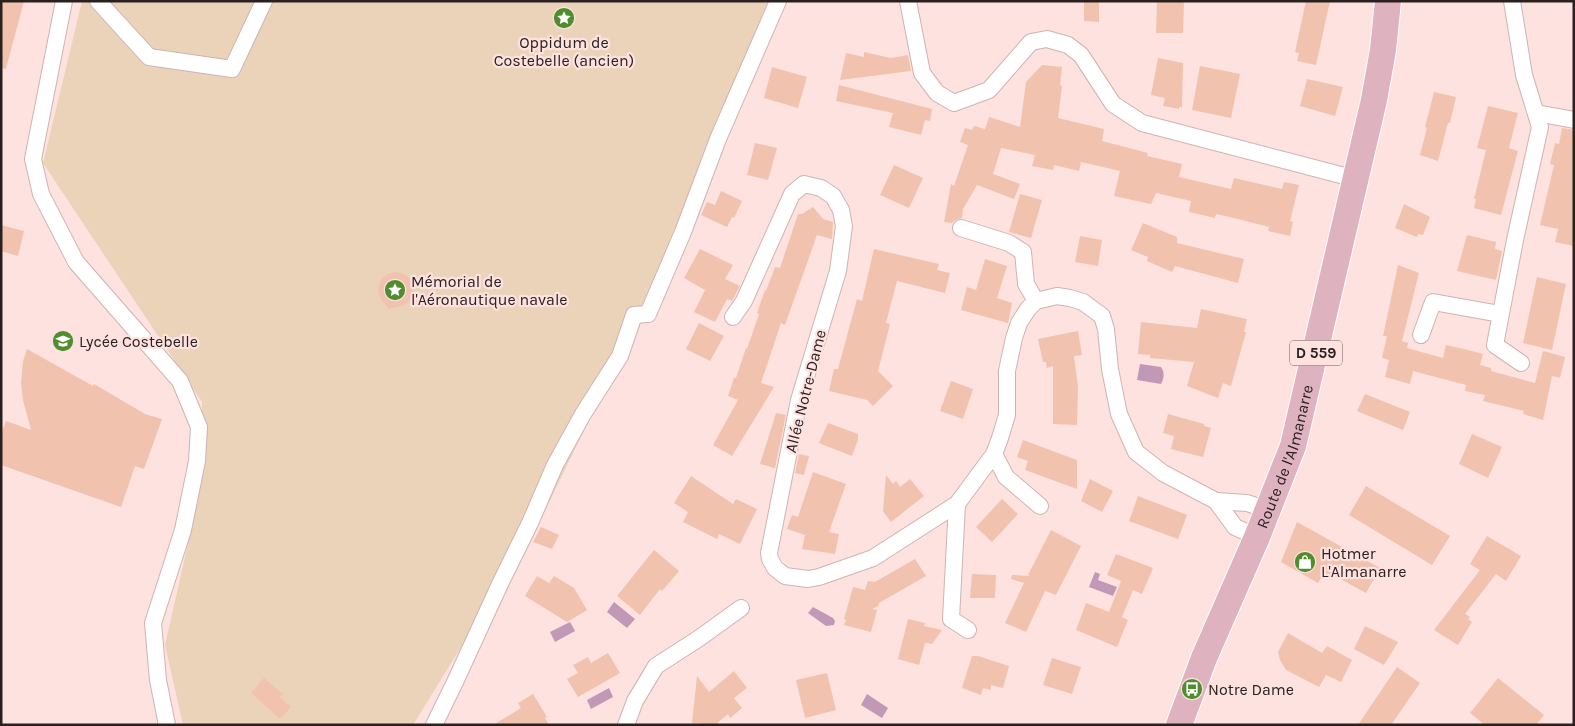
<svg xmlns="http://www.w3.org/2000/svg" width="1575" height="726" font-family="Karla,sans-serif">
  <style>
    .green { fill: #ebd3ba }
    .water { fill: #c198b5 }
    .building { fill: #f1c2ad }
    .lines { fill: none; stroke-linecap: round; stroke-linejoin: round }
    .street-casing { stroke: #ceb3b1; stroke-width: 18 }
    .primary-casing { stroke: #fff; stroke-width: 28 }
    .street { stroke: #fff; stroke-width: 16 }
    .primary { stroke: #dfb2c0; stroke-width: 26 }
    .labels { text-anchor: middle; stroke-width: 4.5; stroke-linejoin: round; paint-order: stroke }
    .shield { fill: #fee2e0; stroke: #6a5a5a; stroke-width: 1 }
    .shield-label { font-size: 15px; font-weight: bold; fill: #2a2020 }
    .poi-label { font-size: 16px; fill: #2a2020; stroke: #fee2e0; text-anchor: start }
    .street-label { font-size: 16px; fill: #2a2020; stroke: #fee2e0 }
  </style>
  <rect width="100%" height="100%" fill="#fee2e0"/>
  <!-- green -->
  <path class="green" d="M82,1H768L663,257L620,356L545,511L413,725H183L165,645L202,482V402L43,163Z"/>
  <!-- water -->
  <g class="water">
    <path d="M1140,364L1161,367C1165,373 1164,378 1161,384L1137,380Z"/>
    <path d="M1095,572L1100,574L1098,580L1117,587L1113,596L1089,587Z"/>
    <path d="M614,602L635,619L627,628L607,612Z"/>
    <path d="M813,607L833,618L835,621L834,625L826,626L808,613Z"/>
    <path d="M570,622L575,631L555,642L550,632Z"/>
    <path d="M609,688L613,697L591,709L587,700Z"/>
    <path d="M867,694L888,708L882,718L861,705Z"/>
  </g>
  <!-- building -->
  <g class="building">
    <path d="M1,1H24L6,69L1,68Z"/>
    <path d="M1084,1H1099V22L1084,21Z"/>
    <path d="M1157,1H1184L1183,33H1156Z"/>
    <path d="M1306,1H1330L1316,65L1297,61L1299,53L1295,52Z"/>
    <path d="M864,52L891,58L908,55L911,71L840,80L846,53L864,57Z"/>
    <path d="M1158,58L1183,63L1182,107H1179V109L1163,106L1165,98L1151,95Z"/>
    <path d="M1042,65L1062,67L1060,85L1062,86L1058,118L1104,129L1102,141L1148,153L1147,156L1182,164L1179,177L1231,189L1234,178L1282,189L1284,182L1299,185L1290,221L1293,222L1290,236L1268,231L1269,227L1242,220L1216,214L1215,218L1189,212L1191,201L1156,193L1151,204L1114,196L1120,171L1081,162L1079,171L1054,165L1053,170L1032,166L1035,155L1001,148L993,174L1020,184L1014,199L977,185L963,209L962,218L955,220L952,223L944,222L951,184L954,186L968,145L960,142L965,128L972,130L974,126L985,129L989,117L1020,127L1026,82Z"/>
    <path d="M1200,66L1240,74L1231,118L1192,110Z"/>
    <path d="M772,67L807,77L798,108L764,98Z"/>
    <path d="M1307,79L1343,87L1335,116L1300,106Z"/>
    <path d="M839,85L932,109L930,121L925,120L921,135L889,127L893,113L836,101Z"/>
    <path d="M1434,92L1456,97L1450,123H1448L1438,161L1420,155L1427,128L1425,127Z"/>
    <path d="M1488,106L1518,113L1509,148L1518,151L1501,215L1474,208L1476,199H1474L1486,150L1477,148Z"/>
    <path d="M1562,128L1574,130V246L1555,242L1558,229L1540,225L1554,165L1550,164L1555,143L1559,144Z"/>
    <path d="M755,143L777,148L768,180L747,175Z"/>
    <path d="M894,165L923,178L909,208L880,195Z"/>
    <path d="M721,191L742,201L734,218L732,217L727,227L701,215L707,202L715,205Z"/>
    <path d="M1020,194L1042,200L1031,238L1009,232Z"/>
    <path d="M1404,204L1430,217L1423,235L1418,234L1417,237L1395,228Z"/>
    <path d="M813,207L823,219L833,222L832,239L817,235L785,325L781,323L761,383L774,387L732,456L713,445L738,400L728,396L734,378H736L746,348L747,349L759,314L757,313L765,290L766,291L775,267L780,268L798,214H802Z"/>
    <path d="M1143,223L1177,237V243L1244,259L1238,283L1175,266L1172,272L1147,261L1148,257L1131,250Z"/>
    <path d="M1,225L24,231L18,256L1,251Z"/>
    <path d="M1467,235L1496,242L1495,249L1502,251L1496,280L1457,271Z"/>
    <path d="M1080,236L1102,240L1098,266L1075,262Z"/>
    <path d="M700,249L733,265L725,279L740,286L732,301L727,299L715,322L694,312L705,290L684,278Z"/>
    <path d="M874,249L939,264L937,270L950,273L945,293L897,281L886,323L890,324L878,371L893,386L873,406L867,400L829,391L834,369H838L857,299L862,301Z"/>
    <path d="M985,259L1007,266L997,298L1012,303L1008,323L961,310L967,287L976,290Z"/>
    <path d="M1398,265L1419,273L1402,341L1408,343L1407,348L1443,358L1446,345L1464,349L1483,354L1480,365L1491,368V371L1535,383L1543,351L1565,357L1560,378L1552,376L1543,420L1523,414L1524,411L1483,401L1485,395L1465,391L1466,385L1413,371L1410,384L1385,377L1389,360L1382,358L1387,336H1383Z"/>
    <path d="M394,272L401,273L407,276L412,282L414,288L413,295L409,301L404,305L389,309L380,298L378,291L379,284L382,278L388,274Z"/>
    <path d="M1537,277L1566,284L1552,350L1523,343Z"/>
    <path d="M1201,309L1247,319L1244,332H1246L1231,386L1223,383L1218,398L1187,386L1194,362L1150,358V355L1138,354L1141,322L1197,328Z"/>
    <path d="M699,323L724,336L710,361L686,349Z"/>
    <path d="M1078,331L1082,355L1074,356L1078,387L1077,425L1053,424V366L1047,368L1046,362H1043L1038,339Z"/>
    <path d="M27,349L93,386L94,384L145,414L162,419L144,469L135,466L121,507L1,465V434L6,421L31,430L23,400L21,383L23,361Z"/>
    <path d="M951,381L973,389L963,419L940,411Z"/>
    <path d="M1365,394L1410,412L1403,430L1357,411Z"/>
    <path d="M776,413L786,415L775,468L760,464Z"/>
    <path d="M1168,414L1204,424V426L1211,428L1203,457L1171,449L1174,436L1163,433Z"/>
    <path d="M828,423L858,434V440L852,456L819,443Z"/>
    <path d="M1472,434L1502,447L1488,478L1459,464Z"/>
    <path d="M1023,440L1077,460V489L1025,470L1028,461L1017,457Z"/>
    <path d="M799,454L809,456L804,475L795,473Z"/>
    <path d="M813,472L846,484L829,532L839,534L835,554L802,549L805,535L787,529L792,515L798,517Z"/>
    <path d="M886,475L893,484L896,481L900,487L910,479L924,496L891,522L883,511Z"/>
    <path d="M691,476L733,504L736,499L757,509L740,544L719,534L717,539L683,522L688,512L674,503Z"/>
    <path d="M1090,479L1113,491L1102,512L1081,501Z"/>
    <path d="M1366,486L1450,536L1432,565L1349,515Z"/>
    <path d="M1138,496L1187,515L1178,539L1129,521Z"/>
    <path d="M1002,499L1018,514L992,542L976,527Z"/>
    <path d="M1297,522L1380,568L1366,593L1335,576L1332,580L1323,575L1318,583L1281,562Z"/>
    <path d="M541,527L559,535L552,549L533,542Z"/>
    <path d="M1051,530L1081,546L1056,595L1045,591L1026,632L1005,623L1024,583L1011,579L1012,575L1030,576L1028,575Z"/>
    <path d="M1487,536L1521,556L1506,581L1496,574L1465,614L1470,617L1468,619L1472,622L1458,645L1434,630L1480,570L1470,564Z"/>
    <path d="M654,550L679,571L662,591L660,589L640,615L617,596Z"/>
    <path d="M1116,554L1153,568L1142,594L1133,590L1122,617L1128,620L1117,647L1076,630L1086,603L1109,612L1121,581L1107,575Z"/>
    <path d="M915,559L926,576L879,603L878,606L872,609L877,610L871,632L844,625L846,620L844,619L853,587L865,590L868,581L875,582Z"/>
    <path d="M972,574L996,575L995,598H970Z"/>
    <path d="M537,576L549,583L554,576L574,588L587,610L567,622L525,596Z"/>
    <path d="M908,619L925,623L924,626L942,630L932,644L925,643L919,665L898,659Z"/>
    <path d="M1365,626L1398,642L1384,665L1354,649Z"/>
    <path d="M1288,633L1322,653L1327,646L1352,660L1341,682L1326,675L1319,687L1286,670L1280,660L1278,652Z"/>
    <path d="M608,653L620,673L578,697L567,679L578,673L573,665L588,657L591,663Z"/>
    <path d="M972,656H978L1009,666L1003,688L991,685V690L983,688L981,695L962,688Z"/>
    <path d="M1052,658L1081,667L1072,694L1043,685Z"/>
    <path d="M1397,667L1420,683L1391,725H1358Z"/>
    <path d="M734,671L747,688L734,698L742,708L730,718L728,714L715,725L692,723L697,676L709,692Z"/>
    <path d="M827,673L836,710L805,718L796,680Z"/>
    <path d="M264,678L283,694L280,697L291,707L280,719L251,693Z"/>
    <path d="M1498,678L1544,715L1536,725H1485L1470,713Z"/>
    <path d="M533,694L547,717L545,718L549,725H493L521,708L518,703Z"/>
  </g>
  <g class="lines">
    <!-- street casing -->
    <g class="street-casing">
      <g id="street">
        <path d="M64,1L33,159L41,194L76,262L180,381L199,427L197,461L183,530L153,623L158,680L167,725"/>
        <path d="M98,1L149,57L232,69L264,1"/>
        <path d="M908,1L922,73L937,93L954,103L989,90L1031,42L1047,39L1068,45L1081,55L1113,104L1142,123L1356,179"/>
        <path d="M1512,1L1524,75L1540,127L1515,240L1495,345L1521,363"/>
        <path d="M1536,113L1574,120"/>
        <path d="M961,228L1009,243L1023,252L1026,284L1036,301"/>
        <path d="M733,317L744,301L792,194L804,184L821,188L833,196L841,210L844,226L838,271L799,400L769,553L770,559L775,568L785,576L808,579L819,577L873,558L957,504L994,454L1000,438L1007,415V371L1014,338L1019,323L1028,309L1036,301L1057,296L1070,298L1083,302L1102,316L1106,329L1110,369L1119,414L1136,452L1163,473L1216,501L1247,503L1268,510"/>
        <path d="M1421,335L1433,302L1500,314"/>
        <path d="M994,454L1006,477L1040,506"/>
        <path d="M1216,501L1235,527L1257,537"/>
        <path d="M957,504L951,619L968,630"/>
        <path d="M434,725L455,682L500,584L530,523L555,465L583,414L620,356L634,315L648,314L683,232L718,139L778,1"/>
        <path d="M626,725L635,701L656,666L698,639L741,608"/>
      </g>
    </g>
    <!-- primary casing -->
    <g class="primary-casing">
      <g id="primary">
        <path id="s1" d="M1179,725L1204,658L1257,537L1293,446L1374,100L1383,50L1388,1"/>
      </g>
    </g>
    <!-- street -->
    <use href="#street" class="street"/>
    <!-- primary -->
    <use href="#primary" class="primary"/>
  </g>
  <!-- icons -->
  <defs>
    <g id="sight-disc" transform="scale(1.125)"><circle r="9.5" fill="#4f8d2d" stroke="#fee2e0"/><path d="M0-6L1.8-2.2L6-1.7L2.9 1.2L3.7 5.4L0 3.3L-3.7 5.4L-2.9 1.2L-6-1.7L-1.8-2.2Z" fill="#fff"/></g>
    <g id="school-disc" transform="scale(1.125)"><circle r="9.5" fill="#4f8d2d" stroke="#fee2e0"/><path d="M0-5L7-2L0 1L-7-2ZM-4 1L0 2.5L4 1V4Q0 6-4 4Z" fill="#fff"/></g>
    <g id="shop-disc" transform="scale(1.125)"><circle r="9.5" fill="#4f8d2d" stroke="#fee2e0"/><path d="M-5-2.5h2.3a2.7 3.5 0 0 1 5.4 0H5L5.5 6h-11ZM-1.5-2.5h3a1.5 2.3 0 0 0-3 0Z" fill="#fff"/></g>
    <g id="bus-disc" transform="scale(1.125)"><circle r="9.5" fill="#4f8d2d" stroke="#fee2e0"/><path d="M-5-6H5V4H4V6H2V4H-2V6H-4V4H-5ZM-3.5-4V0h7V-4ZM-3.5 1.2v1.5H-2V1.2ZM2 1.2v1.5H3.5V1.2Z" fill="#fff"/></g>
  </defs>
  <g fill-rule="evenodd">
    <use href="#sight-disc" x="564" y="18"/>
    <use href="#sight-disc" x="395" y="290"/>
    <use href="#school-disc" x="63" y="341"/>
    <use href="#shop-disc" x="1305" y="562"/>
    <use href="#bus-disc" x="1192" y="689"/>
  </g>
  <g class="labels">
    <!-- shield labels -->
    <rect class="shield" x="1290" y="340.5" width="52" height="25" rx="4"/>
    <g class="shield-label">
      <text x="1316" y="358">D 559</text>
    </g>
    <!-- poi labels -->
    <g class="poi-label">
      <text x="564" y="48" text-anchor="middle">Oppidum de<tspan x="564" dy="18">Costebelle (ancien)</tspan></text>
      <text x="411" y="287">Mémorial de<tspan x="411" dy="18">l'Aéronautique navale</tspan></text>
      <text x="79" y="347">Lycée Costebelle</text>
      <text x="1321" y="559">Hotmer<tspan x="1321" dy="18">L'Almanarre</tspan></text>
      <text x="1208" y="695">Notre Dame</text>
    </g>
    <!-- street labels -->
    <g class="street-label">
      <text transform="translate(805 391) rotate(-76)" y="6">Allée Notre-Dame</text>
      <text dy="6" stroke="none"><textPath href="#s1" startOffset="289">Route de l'Almanarre</textPath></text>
    </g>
  </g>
  <!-- border -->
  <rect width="1575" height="726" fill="none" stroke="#2a2020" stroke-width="5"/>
</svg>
